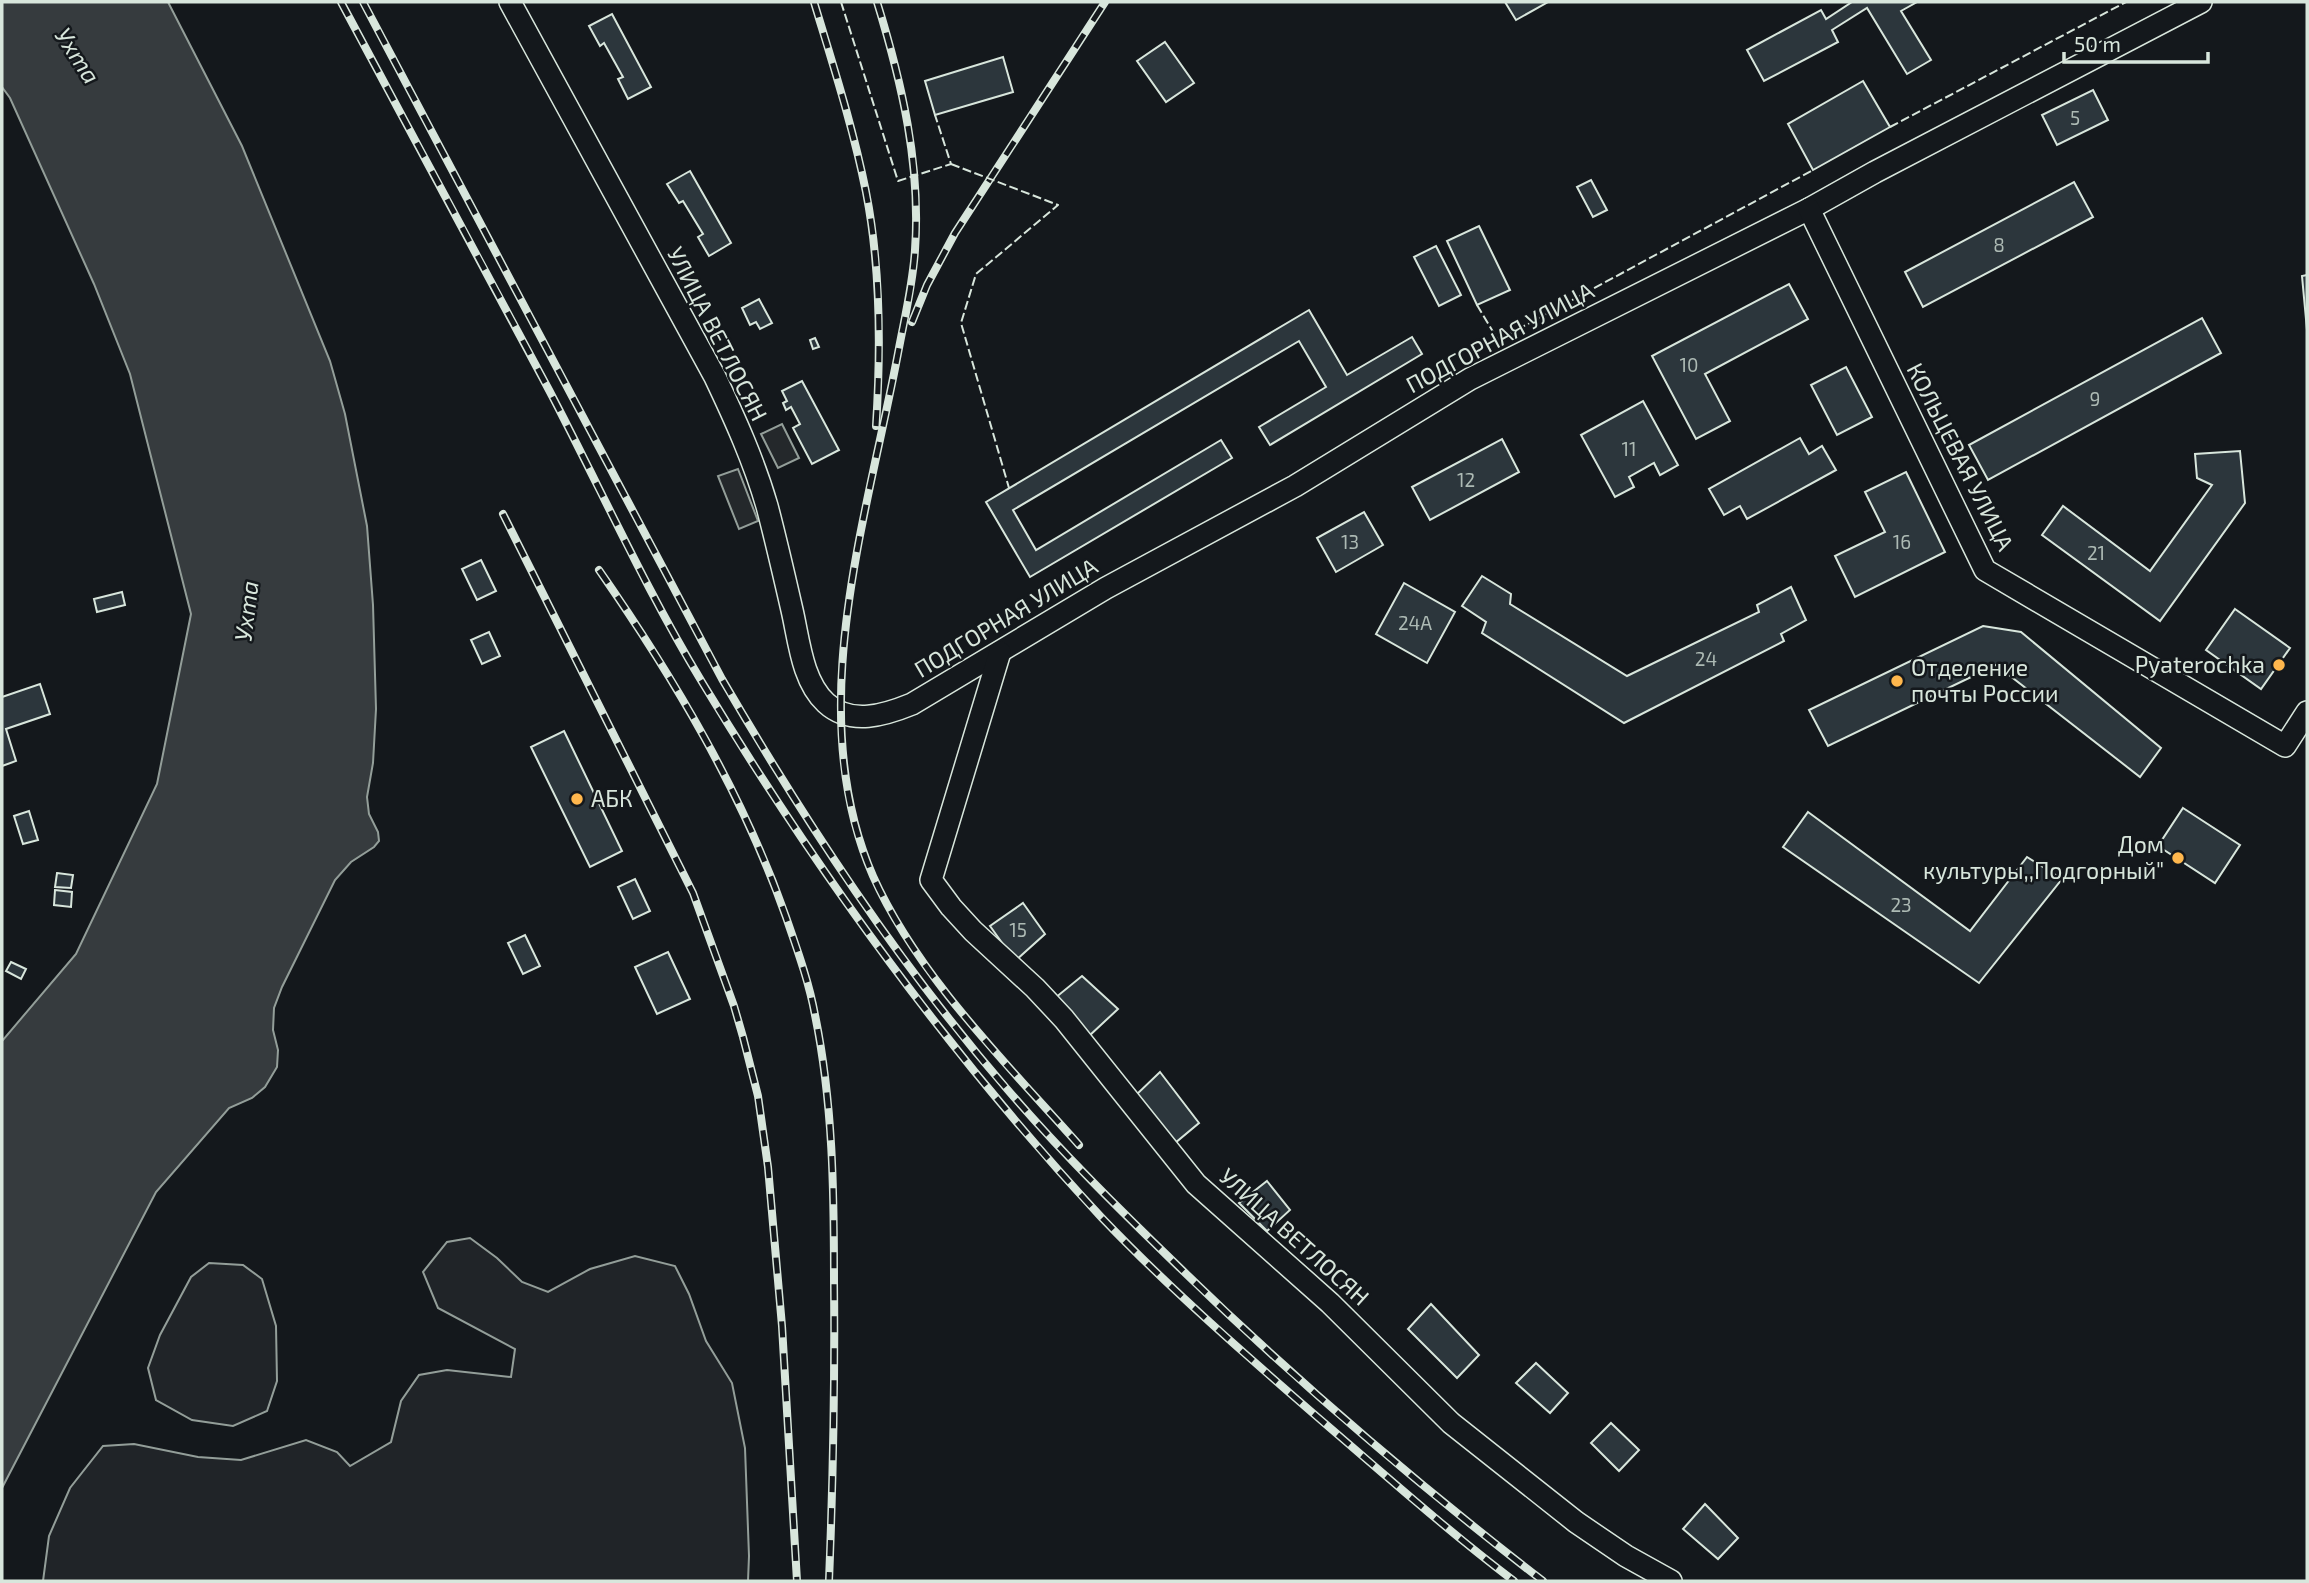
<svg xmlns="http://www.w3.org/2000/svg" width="2309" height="1583" font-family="'Exo 2',sans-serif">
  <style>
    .green { fill: #202428; stroke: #939e99; stroke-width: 2 }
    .parking { fill: #24282b; stroke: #939e99; stroke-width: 2 }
    .water { fill: #363b3e; stroke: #939e99; stroke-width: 2 }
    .building { fill: #2c363c; stroke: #d8e6dc; stroke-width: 2 }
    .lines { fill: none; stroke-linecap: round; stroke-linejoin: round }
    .minor-casing { stroke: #d8e6dc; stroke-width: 24 }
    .minor { stroke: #14181c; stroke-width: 21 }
    .rail-casing { stroke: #d8e6dc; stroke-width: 8 }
    .rail { stroke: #14181c; stroke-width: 5; stroke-dasharray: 16; stroke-linecap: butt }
    .fence { stroke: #d8e6dc; stroke-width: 2; stroke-dasharray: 9 3.5; stroke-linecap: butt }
    .poi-dot { fill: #ffb74d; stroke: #14181c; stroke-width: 2.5 }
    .labels { text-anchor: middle; stroke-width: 5; stroke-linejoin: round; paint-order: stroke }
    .number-label { font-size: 19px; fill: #adbab4 }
    .street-label { font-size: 23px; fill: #d8e6dc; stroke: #14181c }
    .poi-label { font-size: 23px; fill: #d8e6dc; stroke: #14181c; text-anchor: end }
    .water-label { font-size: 24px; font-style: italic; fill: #d8e6dc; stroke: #14181c }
  </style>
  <rect width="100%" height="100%" fill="#14181c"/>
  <!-- green -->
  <g class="green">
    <path d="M470,1238L497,1258L522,1282L548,1292L590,1269L635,1256L675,1266L689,1294L706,1341L732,1383L745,1448L749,1556L748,1581H43L49,1536L70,1488L103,1446L134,1444L198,1457L241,1460L306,1440L337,1452L350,1466L391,1442L401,1401L419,1375L447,1370L511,1377L515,1349L438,1308L423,1272L447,1242Z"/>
    <path d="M209,1263L243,1265L262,1279L276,1326L277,1381L267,1411L233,1426L192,1420L156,1400L148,1368L160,1335L191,1277Z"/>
  </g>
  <!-- parking -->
  <g class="parking">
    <path d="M782,424L799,458L778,468L761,434Z"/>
    <path d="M738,469L758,521L739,529L718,476Z"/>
  </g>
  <!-- water -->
  <path class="water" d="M2,2H168L242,146L330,361L345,414L367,526L373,605L376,709L373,763L367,797L369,814L378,832L379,841L374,847L351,862L335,880L282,987L274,1008L273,1030L278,1050L277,1067L265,1087L252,1098L229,1108L156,1192L2,1488V1041L76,954L157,784L191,614L130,374L94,284L10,98L2,87Z"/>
  <!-- building -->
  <g class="building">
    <path d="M1505,2H1548L1516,20Z"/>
    <path d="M1852,2H1917L1901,11L1931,60L1907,74L1867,8L1832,30L1838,42L1764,81L1747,50L1821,10L1826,19Z"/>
    <path d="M612,14L651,87L628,99L618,79L623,77L604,43L600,46L589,26Z"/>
    <path d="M1165,42L1194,83L1166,102L1137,61Z"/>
    <path d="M1003,57L1013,92L935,115L925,81Z"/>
    <path d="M1863,81L1890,127L1813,170L1788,124Z"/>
    <path d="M2093,90L2108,120L2057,145L2042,115Z"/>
    <path d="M690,171L731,243L709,256L698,237L703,234L683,201L679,203L667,184Z"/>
    <path d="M1591,180L1607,210L1593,217L1577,187Z"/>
    <path d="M2074,182L2093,217L1923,307L1905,272Z"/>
    <path d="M1479,226L1510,290L1477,305L1447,241Z"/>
    <path d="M1436,246L1461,295L1439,306L1414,257Z"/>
    <path d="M2307,275V330L2302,276Z"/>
    <path d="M1789,284L1808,319L1705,374L1730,421L1696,439L1652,356Z"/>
    <path d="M759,299L772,323L760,329L756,322L750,325L742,308Z"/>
    <path d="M1309,310L1347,375L1412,337L1422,354L1270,445L1259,427L1326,387L1299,341L1013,510L1036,550L1221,440L1232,458L1030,577L986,502Z"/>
    <path d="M2202,318L2221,353L1988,480L1969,445Z"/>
    <path d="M815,338L819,347L813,349L810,340Z"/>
    <path d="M1846,367L1872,417L1837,435L1811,385Z"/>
    <path d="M802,381L839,450L812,464L793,428L800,424L791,407L786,410L783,403L787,401L782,391Z"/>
    <path d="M1643,401L1678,465L1660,475L1654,463L1629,477L1634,487L1615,497L1581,435Z"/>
    <path d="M1800,438L1809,454L1822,446L1836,470L1747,519L1740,506L1724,515L1709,489Z"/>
    <path d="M1502,439L1519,472L1430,520L1412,487Z"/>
    <path d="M2240,451L2245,503L2160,621L2042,535L2063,506L2150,571L2212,485L2197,478L2195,454Z"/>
    <path d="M1906,472L1945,552L1855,597L1835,556L1885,532L1865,492Z"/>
    <path d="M1364,512L1383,545L1336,572L1317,538Z"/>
    <path d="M481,560L496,591L477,600L462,569Z"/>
    <path d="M1482,576L1511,594L1510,604L1627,676L1759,612L1757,605L1791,587L1806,620L1781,634L1784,641L1624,723L1482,633L1486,622L1462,606Z"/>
    <path d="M1404,583L1455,612L1427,663L1376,634Z"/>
    <path d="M122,592L125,605L97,612L94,599Z"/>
    <path d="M2235,609L2290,648L2261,689L2206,650Z"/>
    <path d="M1983,626L2021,632L2161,748L2140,777L1996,665L1828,746L1809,710Z"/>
    <path d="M489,632L500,656L482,664L471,640Z"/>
    <path d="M40,684L50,714L6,729L16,761L2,766V697Z"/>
    <path d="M564,731L622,851L590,867L531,747Z"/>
    <path d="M2183,808L2240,845L2215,883L2158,846Z"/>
    <path d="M29,811L38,840L23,844L14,816Z"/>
    <path d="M1808,812L1970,931L2027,857L2062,879L1979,983L1783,847Z"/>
    <path d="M57,873L73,875L71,888L55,887Z"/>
    <path d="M635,879L650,911L633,919L618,887Z"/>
    <path d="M55,890L72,892L71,907L54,905Z"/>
    <path d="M1023,903L1045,934L1015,961L990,926Z"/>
    <path d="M525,935L540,966L523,974L508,943Z"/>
    <path d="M668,952L690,999L657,1014L635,967Z"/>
    <path d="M11,962L26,969L21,979L6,971Z"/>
    <path d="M1082,976L1118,1009L1089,1036L1055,998Z"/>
    <path d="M1160,1072L1199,1123L1175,1143L1136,1095Z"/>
    <path d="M1267,1181L1290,1210L1267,1231L1239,1203Z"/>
    <path d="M1431,1304L1479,1355L1457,1378L1408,1329Z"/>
    <path d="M1536,1363L1568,1393L1550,1413L1516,1383Z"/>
    <path d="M1611,1423L1639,1450L1619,1471L1591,1443Z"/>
    <path d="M1705,1504L1738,1538L1718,1559L1683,1529Z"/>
  </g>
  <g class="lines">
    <!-- minor casing -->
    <g class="minor-casing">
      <g id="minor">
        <path d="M510,2L715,377C735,419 754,461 767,506C776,540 784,575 792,610C799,640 802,681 826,703C851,726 885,715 912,704L1106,588L1295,486L1470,379L1809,209L1875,172L2201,2"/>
        <path d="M1809,209L1985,570L2285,746L2307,712"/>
        <path d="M1000,652L931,880L951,907L973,931L1035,988L1064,1019L1196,1184L1330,1303L1451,1423L1576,1522L1626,1556L1671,1581"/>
      </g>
    </g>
    <!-- minor -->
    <use href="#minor" class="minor"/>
    <!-- rail casing -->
    <g class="rail-casing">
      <g id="rail">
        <path d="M341,2C410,131 480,260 549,390C600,487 645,588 702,682C817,872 950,1055 1102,1218C1171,1290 1247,1356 1322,1421C1385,1475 1448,1531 1514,1581"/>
        <path d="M363,2L722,679C806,823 898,963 1007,1089C1061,1152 1119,1209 1179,1267C1294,1379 1416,1483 1543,1581"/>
        <path d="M814,2C833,65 853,127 866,192C881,268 881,348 876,426"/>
        <path d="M877,2C902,83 921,165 915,250C913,283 905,316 899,348C868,515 801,711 873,876C917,975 1007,1064 1079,1145"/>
        <path d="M912,322L927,285L955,233L1105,2"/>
        <path d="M503,514L693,893L734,1006L743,1037L758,1096L768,1167L782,1326L797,1581"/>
        <path d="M599,570C674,678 742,792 786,917C797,949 809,982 815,1015C833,1103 834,1192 834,1281C835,1381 833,1481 829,1581"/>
      </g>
    </g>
    <!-- rail -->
    <use href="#rail" class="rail"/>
    <!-- fence -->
    <g class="fence">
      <path d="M841,2L898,181L951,164L935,115"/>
      <path d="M1890,127L2126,2"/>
      <path d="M951,164L1058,205L976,274L961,323L1009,488"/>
      <path d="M1477,305L1498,340L1813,170"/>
    </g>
  </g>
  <!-- markers -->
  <g class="poi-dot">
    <circle cx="2279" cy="665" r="7"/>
    <circle cx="1897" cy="681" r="7"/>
    <circle cx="577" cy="799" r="7"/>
    <circle cx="2178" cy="858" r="7"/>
  </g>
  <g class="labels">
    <!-- number labels -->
    <g class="number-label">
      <text x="2075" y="125">5</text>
      <text x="1999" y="252">8</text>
      <text x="1689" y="372">10</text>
      <text x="2095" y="406">9</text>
      <text x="1629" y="456">11</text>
      <text x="1466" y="487">12</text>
      <text x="1350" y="549">13</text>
      <text x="1902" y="549">16</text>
      <text x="2096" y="560">21</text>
      <text x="1415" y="630">24А</text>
      <text x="1706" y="666">24</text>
      <text x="1901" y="912">23</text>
      <text x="1018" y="937">15</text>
    </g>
    <!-- street labels -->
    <g class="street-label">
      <text transform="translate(717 334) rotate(63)" y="8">УЛИЦА ВЕТЛОСЯН</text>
      <text transform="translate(1500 338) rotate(-28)" y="8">ПОДГОРНАЯ УЛИЦА</text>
      <text transform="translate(1960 457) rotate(63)" y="8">КОЛЬЦЕВАЯ УЛИЦА</text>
      <text transform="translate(1006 618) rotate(-31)" y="8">ПОДГОРНАЯ УЛИЦА</text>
      <text transform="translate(1294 1237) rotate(42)" y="8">УЛИЦА ВЕТЛОСЯН</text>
    </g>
    <!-- poi labels -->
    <g class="poi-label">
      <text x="2265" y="673">Pyaterochka</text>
      <text x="1911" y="676" text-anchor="start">Отделение<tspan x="1911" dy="26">почты России</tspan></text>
      <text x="591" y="807" text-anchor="start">АБК</text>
      <text x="2164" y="853">Дом<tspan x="2164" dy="26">культуры,,Подгорный"</tspan></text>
    </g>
    <!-- water labels -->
    <g class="water-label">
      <text transform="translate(77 56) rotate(57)" y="8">Ухта</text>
      <text transform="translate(247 611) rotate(-83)" y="8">Ухта</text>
    </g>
  </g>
  <!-- border -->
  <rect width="2309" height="1583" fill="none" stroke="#d8e6dc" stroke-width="7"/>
  <!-- scale -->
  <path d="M2064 52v10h144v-10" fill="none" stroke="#d8e6dc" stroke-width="3.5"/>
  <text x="2074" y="52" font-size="21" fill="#d8e6dc" stroke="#14181c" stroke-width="5" paint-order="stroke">50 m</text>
</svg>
